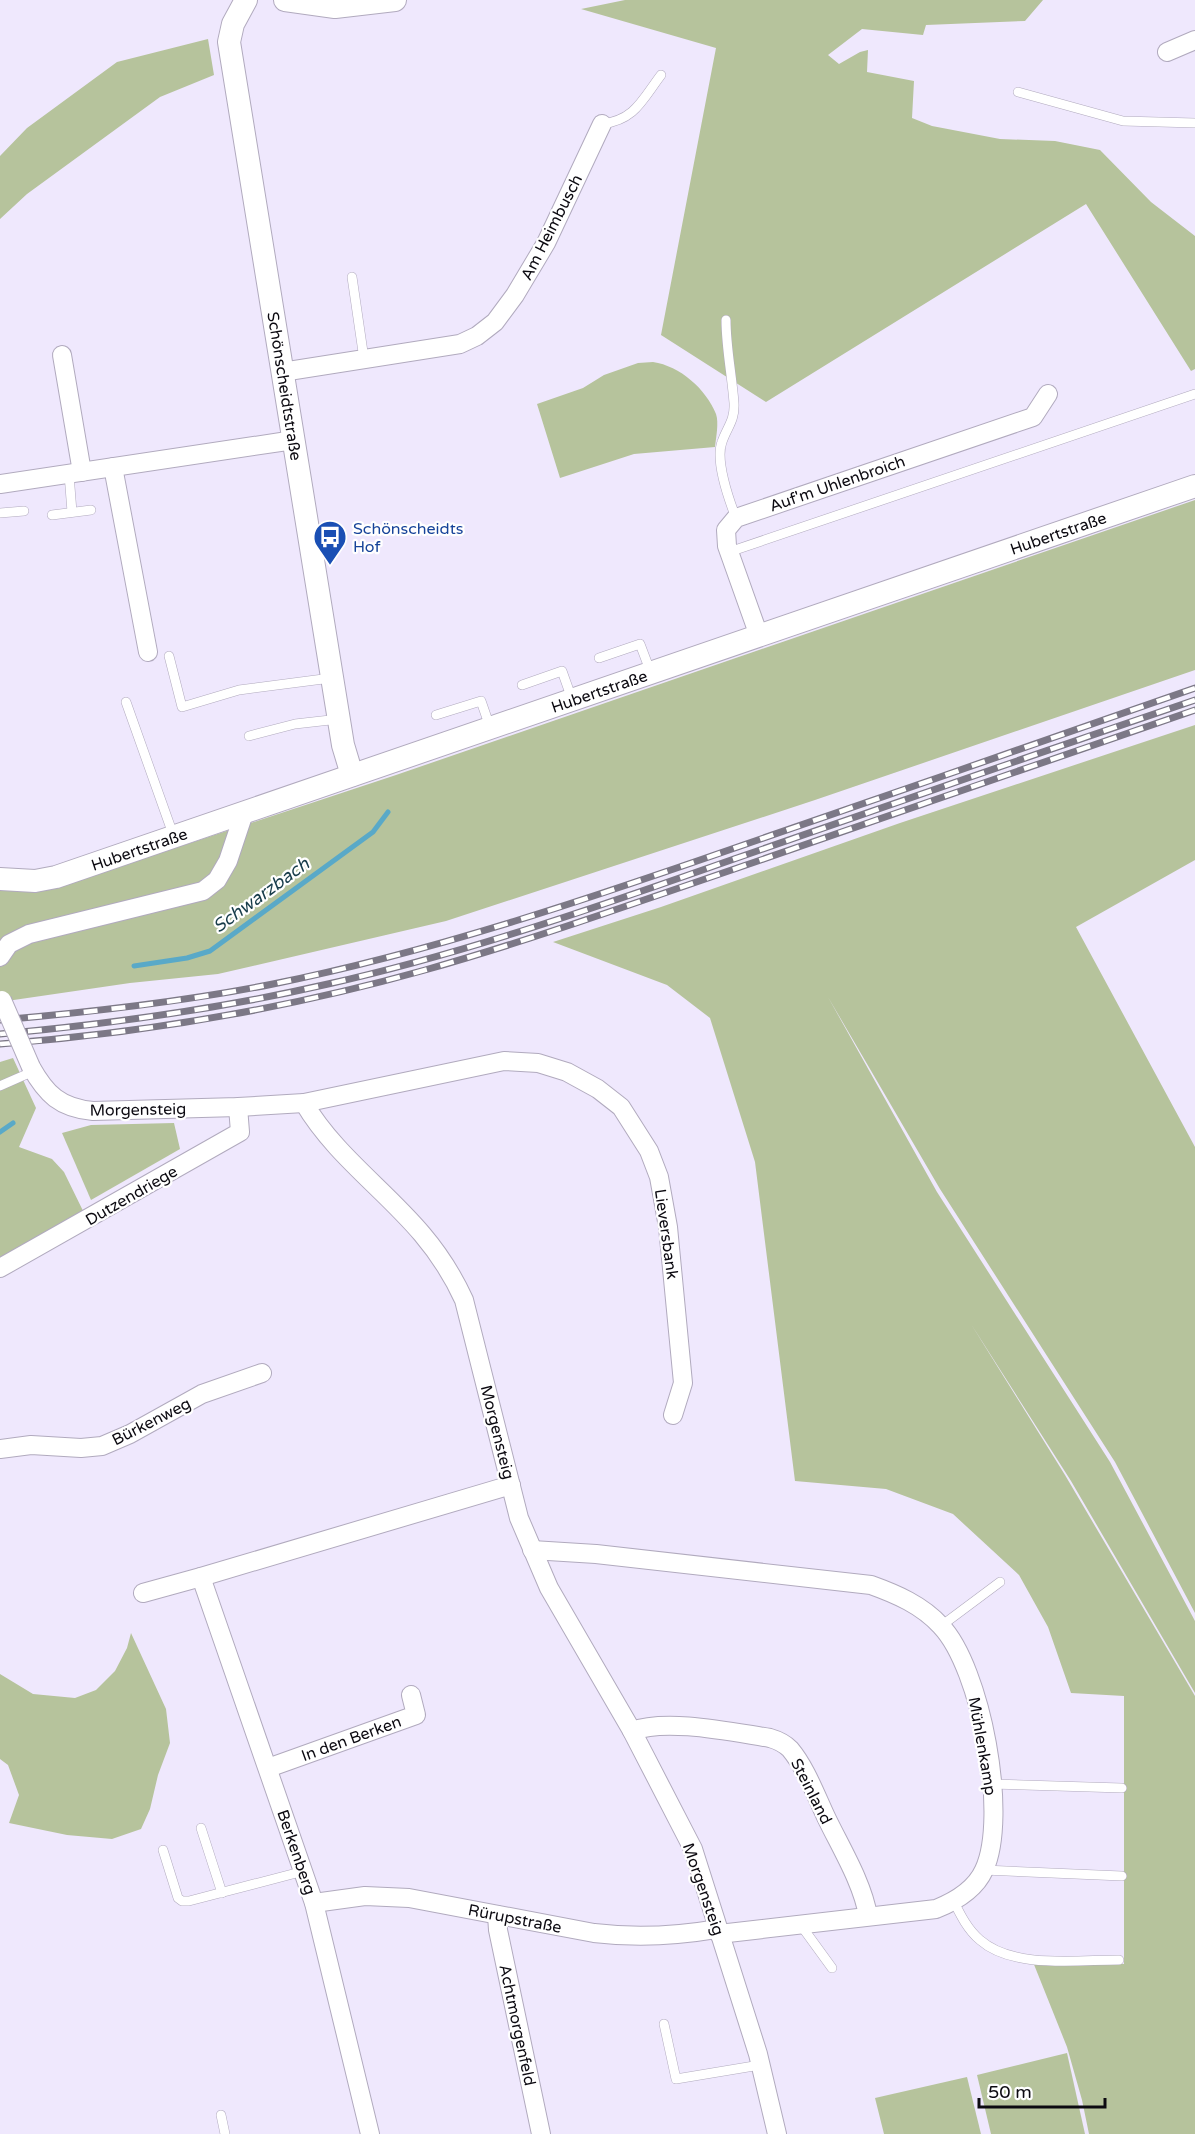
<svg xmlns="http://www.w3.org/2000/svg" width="1195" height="2134" font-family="'Varela Round',sans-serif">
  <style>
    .green { fill: #b6c39c }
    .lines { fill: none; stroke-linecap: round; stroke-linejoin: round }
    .stream { stroke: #59a9c8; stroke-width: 5 }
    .service-casing { stroke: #b1aabe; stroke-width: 10 }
    .minor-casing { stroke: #b1aabe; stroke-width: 20 }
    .tertiary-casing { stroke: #b1aabe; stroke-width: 24 }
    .service { stroke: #fff; stroke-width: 9 }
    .minor { stroke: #fff; stroke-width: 18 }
    .tertiary { stroke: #fff; stroke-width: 22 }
    .rail-casing { stroke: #7c7886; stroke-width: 7 }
    .rail { stroke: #fff; stroke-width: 4.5; stroke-dasharray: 14; stroke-linecap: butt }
    .minor-bridge-casing { stroke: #b1aabe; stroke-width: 20; stroke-linecap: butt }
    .minor-bridge { stroke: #fff; stroke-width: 18 }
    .labels { text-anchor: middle; stroke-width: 4.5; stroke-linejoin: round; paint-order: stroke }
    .street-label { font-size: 16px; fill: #0c0a11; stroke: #fff }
    .transit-label { font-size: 16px; fill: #164399; stroke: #fff; text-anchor: start }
    .water-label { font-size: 18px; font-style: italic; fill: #173c4a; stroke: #fff }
  </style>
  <rect width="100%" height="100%" fill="#efe8fd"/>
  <!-- green -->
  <g class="green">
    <path d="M625,0H1043L1025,21L926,25L923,35L862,29L828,55L839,64L860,52L868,50L867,72L914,81L912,118L932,126L1000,139L1055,141L1100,150L1151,202L1195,236V369L1191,371L1086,204L766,402L661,335L716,48L581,9Z"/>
    <path d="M208,39L214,75L160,97L27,194L0,219V156L27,128L117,62Z"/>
    <path d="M653,362C680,366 706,389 716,414C719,423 716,437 715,447L634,454L560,478L537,404L583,388L604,375L638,363Z"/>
    <path d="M1195,500V670L815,800L446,921L218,974L130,983L0,1002V884L48,890L396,775Z"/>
    <path d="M1195,725V860L1076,927L1195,1147V1613L1115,1462L940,1189L828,997L937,1192L1110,1462L1195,1621V1693L1071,1481L971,1324L1065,1475L1195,1696V2134H1089L1082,2100L1067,2047L1033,1962L1124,1964V1696L1071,1693L1048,1627L1019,1575L953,1514L886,1489L795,1481L755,1162L710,1018L667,985L553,942L661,907L900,823Z"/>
    <path d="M13,1058L36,1108L19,1147L52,1159L64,1172L87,1219L0,1266V1062Z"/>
    <path d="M174,1123L180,1149L91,1200L62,1133L91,1125Z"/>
    <path d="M131,1633L166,1709L170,1743L158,1775L150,1809L141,1829L112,1839L67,1835L9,1823L19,1795L8,1765L0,1759V1674L33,1694L75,1698L96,1690L115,1671L127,1648Z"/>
    <path d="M1067,2053L1085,2134H991L977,2075Z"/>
    <path d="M967,2077L981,2134H884L875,2098Z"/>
  </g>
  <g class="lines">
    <!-- stream -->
    <g class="stream">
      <path d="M134,966L187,958L210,951L373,832L388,812"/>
      <path d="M0,1132L13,1123"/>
    </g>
    <!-- service casing -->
    <g class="service-casing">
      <g id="service">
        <path d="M1018,92L1123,121L1195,123"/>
        <path d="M602,124C635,120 642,100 661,75"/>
        <path d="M352,277L364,359"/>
        <path d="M726,320C726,348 732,375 734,403C735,421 727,427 722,442C715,460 729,500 736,518"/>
        <path d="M69,474L72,512"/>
        <path d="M0,513L24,511"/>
        <path d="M52,515L91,510"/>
        <path d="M729,552L1195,394"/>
        <path d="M169,656L182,707L239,690L331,678"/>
        <path d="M599,658L640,644L651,673"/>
        <path d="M522,685L562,671L572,699"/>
        <path d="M126,702L174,837"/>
        <path d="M436,715L481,701L490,727"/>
        <path d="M249,736L295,724L339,719"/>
        <path d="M0,1086L34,1071"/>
        <path d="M941,1626L1000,1582"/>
        <path d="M991,1784L1122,1788"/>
        <path d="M201,1828L222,1893"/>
        <path d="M163,1850L178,1898L182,1901H189L304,1871"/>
        <path d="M984,1870L1122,1876"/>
        <path d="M954,1902C961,1916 968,1930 980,1940C1013,1969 1076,1960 1119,1960"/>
        <path d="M800,1924L832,1968"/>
        <path d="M664,2024L676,2079L760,2065"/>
        <path d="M221,2115L225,2134"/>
      </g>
    </g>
    <!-- minor casing -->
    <g class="minor-casing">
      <g id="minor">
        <path d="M1167,52L1195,40"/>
        <path d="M62,355L82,472"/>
        <path d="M282,372L460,344L477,336L495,322L515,295L546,243L602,124"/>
        <path d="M113,467L148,652"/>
        <path d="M0,484L294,440"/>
        <path d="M759,636L727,546L726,530L736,518L1033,417L1048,394"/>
        <path d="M0,957L9,944L29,934L203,891L217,880L228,861L244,813"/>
        <path d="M31,1067C46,1094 60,1108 93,1111L238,1107L304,1103L504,1061L538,1063L567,1072L598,1089L621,1107L649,1151L659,1177L668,1227L683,1383L673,1415"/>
        <path d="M304,1103C334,1154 384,1189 422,1234C439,1254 453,1276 464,1300L519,1518L549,1588L632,1731L693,1849L758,2054L777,2134"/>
        <path d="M0,1268L240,1132L238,1107"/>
        <path d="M0,1449L31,1445L81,1448L102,1446L130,1434L202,1394L262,1373"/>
        <path d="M532,1550L596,1554L871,1585C896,1594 922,1605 941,1626C981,1668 1009,1816 984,1870C975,1890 956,1901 936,1909L719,1934"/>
        <path d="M201,1577L314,1903L370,2134"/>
        <path d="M143,1593L201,1577L511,1485"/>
        <path d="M632,1731C667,1718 731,1732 770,1738C777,1740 784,1743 790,1749C806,1768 816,1796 827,1819C841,1848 863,1884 868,1916"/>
        <path d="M268,1768L416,1715L411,1695"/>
        <path d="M314,1903L365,1896L409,1898L594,1933C636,1938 676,1936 717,1929"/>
        <path d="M497,1915L498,1930L541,2134"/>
      </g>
    </g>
    <!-- tertiary casing -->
    <g class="tertiary-casing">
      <g id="tertiary">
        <path d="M246,0L233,24L229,42L343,745L352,775"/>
        <path d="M285,0L335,7L395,0"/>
        <path d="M0,879L35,881L56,877L1195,486"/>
      </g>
    </g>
    <!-- service -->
    <use href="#service" class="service"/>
    <!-- minor -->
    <use href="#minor" class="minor"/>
    <!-- tertiary -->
    <use href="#tertiary" class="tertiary"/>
    <!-- rail casing -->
    <g class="rail-casing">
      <g id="rail">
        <path d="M0,1020C92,1012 182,1002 273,984C436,951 594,897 752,842C900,791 1047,740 1195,688"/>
        <path d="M0,1034C110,1024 219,1009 328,984C466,953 600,906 734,859C888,806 1041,752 1195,700"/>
        <path d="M0,1044C143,1033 286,1009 425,970C535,939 643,900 752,863C899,812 1047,761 1195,710"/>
      </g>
    </g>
    <!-- rail -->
    <use href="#rail" class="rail"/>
    <!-- minor-bridge casing -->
    <g class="minor-bridge-casing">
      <path id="minor-bridge" d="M2,1000L31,1067"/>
    </g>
    <!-- minor-bridge -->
    <use href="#minor-bridge" class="minor-bridge"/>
  </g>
  <!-- icons -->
  <defs>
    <g id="bus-pin" transform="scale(1.725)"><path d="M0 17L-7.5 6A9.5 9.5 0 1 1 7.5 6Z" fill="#1a4fb4" stroke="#fff"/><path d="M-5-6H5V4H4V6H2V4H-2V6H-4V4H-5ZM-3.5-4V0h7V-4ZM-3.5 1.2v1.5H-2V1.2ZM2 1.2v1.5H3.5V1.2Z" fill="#fff"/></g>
  </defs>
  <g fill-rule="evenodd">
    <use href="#bus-pin" x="330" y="537"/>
  </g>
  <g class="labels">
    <!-- street labels -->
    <g class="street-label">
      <text transform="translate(551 227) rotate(-63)" y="6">Am Heimbusch</text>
      <text transform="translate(285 386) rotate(81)" y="6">Schönscheidtstraße</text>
      <text transform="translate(837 483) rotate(-19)" y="6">Auf'm Uhlenbroich</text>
      <text transform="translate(1058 533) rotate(-19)" y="6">Hubertstraße</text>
      <text transform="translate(599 691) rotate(-19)" y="6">Hubertstraße</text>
      <text transform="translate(139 849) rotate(-19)" y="6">Hubertstraße</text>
      <text transform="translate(138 1109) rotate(-1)" y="6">Morgensteig</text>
      <text transform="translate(131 1195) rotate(-30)" y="6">Dutzendriege</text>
      <text transform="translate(667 1234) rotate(82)" y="6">Lieversbank</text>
      <text transform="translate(151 1421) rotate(-27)" y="6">Bürkenweg</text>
      <text transform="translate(498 1432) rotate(76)" y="6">Morgensteig</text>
      <text transform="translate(351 1738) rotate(-20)" y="6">In den Berken</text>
      <text transform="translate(983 1746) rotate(80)" y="6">Mühlenkamp</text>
      <text transform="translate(812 1791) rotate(63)" y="6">Steinland</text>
      <text transform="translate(297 1852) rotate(71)" y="6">Berkenberg</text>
      <text transform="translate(704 1889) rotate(71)" y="6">Morgensteig</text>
      <text transform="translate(515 1918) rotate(11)" y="6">Rürupstraße</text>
      <text transform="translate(518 2025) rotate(78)" y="6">Achtmorgenfeld</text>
    </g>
    <!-- transit labels -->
    <g class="transit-label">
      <text x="353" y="534">Schönscheidts<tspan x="353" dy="18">Hof</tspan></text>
    </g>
    <!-- water labels -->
    <g class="water-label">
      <text transform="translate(261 895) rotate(-36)" y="6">Schwarzbach</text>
    </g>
  </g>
  <!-- scale -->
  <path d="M979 2098v9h126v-9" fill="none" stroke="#0c0a11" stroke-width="3"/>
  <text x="988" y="2098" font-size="18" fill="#0c0a11" stroke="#ffffff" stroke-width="4.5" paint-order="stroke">50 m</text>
</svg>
